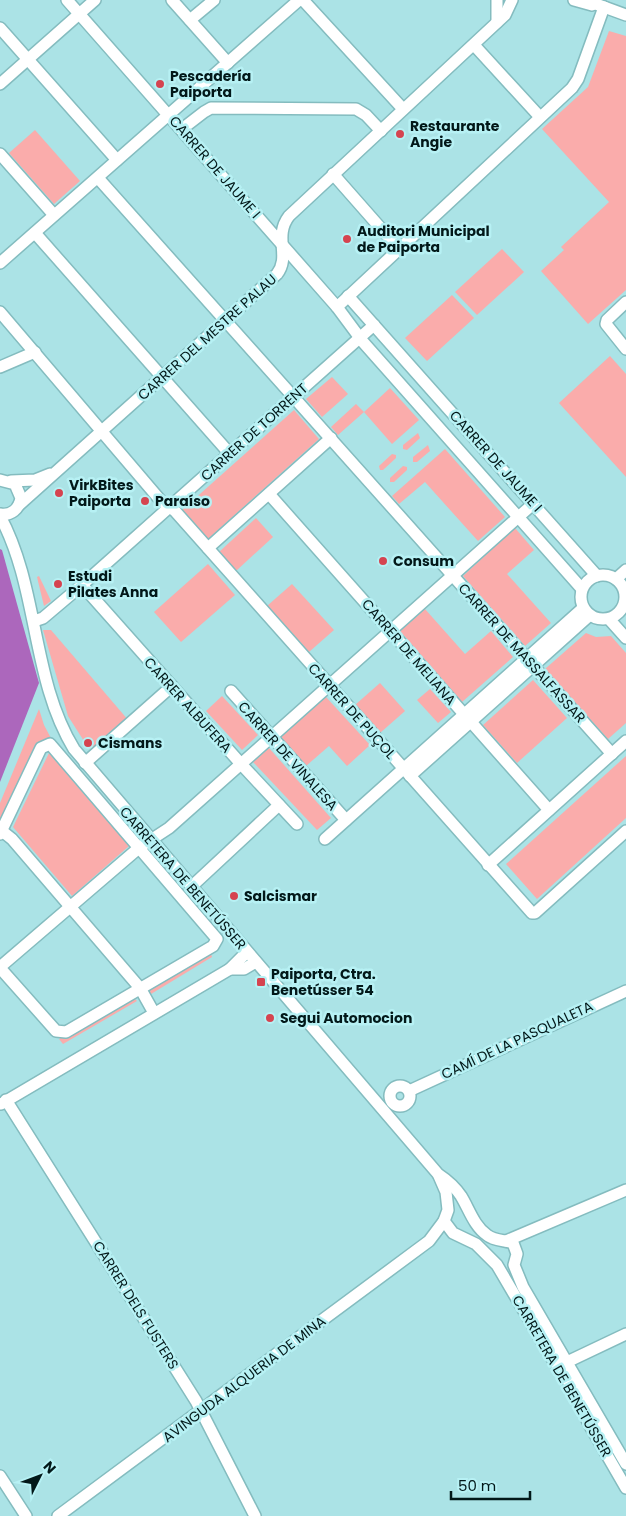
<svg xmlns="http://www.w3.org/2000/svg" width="626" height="1516" font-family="Poppins,sans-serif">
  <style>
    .green { fill: #faacab }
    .water { fill: #ac67bc }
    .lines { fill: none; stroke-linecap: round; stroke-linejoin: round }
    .minor-casing { stroke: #84bcbf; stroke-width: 14 }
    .minor { stroke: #fff; stroke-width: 11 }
    .poi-dot { fill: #d54450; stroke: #b7f1f4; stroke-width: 2 }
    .labels { text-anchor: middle; stroke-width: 5; stroke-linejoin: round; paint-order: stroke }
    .poi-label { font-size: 14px; font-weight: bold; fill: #021819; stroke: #b7f1f4; text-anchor: start }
    .street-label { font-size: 14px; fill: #021819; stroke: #b7f1f4 }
  </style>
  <rect width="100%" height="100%" fill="#abe3e6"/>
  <!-- green -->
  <g class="green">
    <path d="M609,31L626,36V290L588,324L541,271L564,250L561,247L609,202L542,129L588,87Z"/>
    <path d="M35,130L80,181L54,204L9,153Z"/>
    <path d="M502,249L524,272L477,315L455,292Z"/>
    <path d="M452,295L474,318L427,361L405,338Z"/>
    <path d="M610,356L626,374V477L559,403Z"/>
    <path d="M332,377L348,394L322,417L306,399Z"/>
    <path d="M390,388L419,420L392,444L364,412L338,435L331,427L356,404L364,412Z"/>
    <path d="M294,410L319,439L208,539L182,510Z"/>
    <path d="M418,433L420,438L407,450L403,449V445Z"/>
    <path d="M428,445L430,451L417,462H413V457Z"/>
    <path d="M445,449L505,517L478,541L425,482L399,504L392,496Z"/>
    <path d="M392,454L396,455V458L383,470H380L379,466Z"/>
    <path d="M403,466L407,467V470L394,482H390V478Z"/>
    <path d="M256,518L273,537L236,571L219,552Z"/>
    <path d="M515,528L534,550L507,574L551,623L525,646L463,576Z"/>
    <path d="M208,564L235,595L181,642L154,612Z"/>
    <path d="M39,576L51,601L44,606L37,577Z"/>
    <path d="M292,584L334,630L309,652L267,606Z"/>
    <path d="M425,609L465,654L491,631L513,657L462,702L400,631Z"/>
    <path d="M43,630H51L129,721L109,739L89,749L68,716Z"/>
    <path d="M586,633L596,637L611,636L626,653V723L608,739L545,669Z"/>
    <path d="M533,680L567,718L517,763L483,725Z"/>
    <path d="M380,683L405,711L380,733L355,705Z"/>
    <path d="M430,689L451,712L438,723L417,700Z"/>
    <path d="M222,696L258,735L242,750L206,711Z"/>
    <path d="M326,697L370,745L347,766L329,746L306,766L281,737Z"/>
    <path d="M39,709L44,725L53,742L48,740L41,742L0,821V803Z"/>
    <path d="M269,748L331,818L317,830L253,762Z"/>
    <path d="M49,753L129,846L72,896L13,827Z"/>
    <path d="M626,756V818L537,899L506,864Z"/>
    <path d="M210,951L212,957L151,994L148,990Z"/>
    <path d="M132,996L137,1001L63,1044L59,1039Z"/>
  </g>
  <!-- water -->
  <path class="water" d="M0,549L2,550L39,683L0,782Z"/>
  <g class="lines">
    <!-- minor casing -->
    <g class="minor-casing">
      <g id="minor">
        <path d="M67,0L337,307L363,342L582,589"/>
        <path d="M172,0L228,63"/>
        <path d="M303,0L403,109"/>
        <path d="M497,0V22"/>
        <path d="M574,0L592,5"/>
        <path d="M585,0L626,15"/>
        <path d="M190,20L214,0"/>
        <path d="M0,28L117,160"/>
        <path d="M474,45L540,117"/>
        <path d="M0,84L95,0"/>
        <path d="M182,129L204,112L211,108L356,109L366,115L381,131"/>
        <path d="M0,154L54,215"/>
        <path d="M333,174L399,249"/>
        <path d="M98,178L612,754"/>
        <path d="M35,233L230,454"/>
        <path d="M0,263L299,0"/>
        <path d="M348,296L597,576"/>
        <path d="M626,302L607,320L606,324L626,349"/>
        <path d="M337,307L572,88L578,79L604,7"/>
        <path d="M0,312L161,501L175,511L532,913H535L626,831"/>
        <path d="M0,367L35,352"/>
        <path d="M0,480L15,484L21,498C19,509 11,516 0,514"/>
        <path d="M11,481L35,480L50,474"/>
        <path d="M269,494L549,810"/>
        <path d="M19,505L277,274C291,256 273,237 289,216L505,15L512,0"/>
        <path d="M0,516C39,588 31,679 74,749L438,1174C447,1180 455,1187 461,1196C469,1209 474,1226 487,1235C494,1241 505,1240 513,1243L517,1254L514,1265L523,1287L626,1464"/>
        <path d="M208,548L331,438"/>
        <circle cx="603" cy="597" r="22"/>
        <path d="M616,579L626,570"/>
        <path d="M82,585L241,764L297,824"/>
        <path d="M609,619L626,638"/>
        <path d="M34,621L43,618L82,585L374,325"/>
        <path d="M231,691L346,820"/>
        <path d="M85,763L172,686"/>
        <path d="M410,776L590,615"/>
        <path d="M2,831L12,839L140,988L154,1013"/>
        <path d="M0,834L41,748L50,744L217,939L213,946L66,1032L56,1031L0,968"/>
        <path d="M325,839L583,608"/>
        <path d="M488,865L626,741"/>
        <path d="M191,887L279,805"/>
        <path d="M0,967L140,847L169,828L533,504"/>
        <path d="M230,969H244L256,962"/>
        <circle cx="400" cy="1096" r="10"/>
        <path d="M409,1091L626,991"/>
        <path d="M6,1100L196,1401L255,1516"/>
        <path d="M1,1104L230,969L247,952"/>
        <path d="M439,1176L446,1192L448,1210L444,1221L453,1233L476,1244L497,1265L551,1357L570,1384L589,1424L626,1488"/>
        <path d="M506,1241L626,1190"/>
        <path d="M567,1362L626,1334"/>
        <path d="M0,1476L26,1516"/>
        <path d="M58,1516L429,1241L444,1221"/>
      </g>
    </g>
    <!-- minor -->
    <use href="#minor" class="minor"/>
  </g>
  <!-- markers -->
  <g class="poi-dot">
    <circle cx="160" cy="84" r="5"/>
    <circle cx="400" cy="134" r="5"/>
    <circle cx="347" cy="239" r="5"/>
    <circle cx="59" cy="493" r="5"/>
    <circle cx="145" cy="501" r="5"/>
    <circle cx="383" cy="561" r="5"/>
    <circle cx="58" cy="584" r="5"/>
    <circle cx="88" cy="743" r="5"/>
    <circle cx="234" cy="896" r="5"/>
    <rect x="256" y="977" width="10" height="10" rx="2.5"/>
    <circle cx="270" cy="1018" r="5"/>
  </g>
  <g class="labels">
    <!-- poi labels -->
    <g class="poi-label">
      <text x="170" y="81">Pescadería<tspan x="170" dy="16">Paiporta</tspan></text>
      <text x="410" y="131">Restaurante<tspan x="410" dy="16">Angie</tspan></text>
      <text x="357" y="236">Auditori Municipal<tspan x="357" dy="16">de Paiporta</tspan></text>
      <text x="69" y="490">VirkBites<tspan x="69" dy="16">Paiporta</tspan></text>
      <text x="155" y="506">Paraíso</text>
      <text x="393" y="566">Consum</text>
      <text x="68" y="581">Estudi<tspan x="68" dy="16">Pilates Anna</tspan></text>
      <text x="98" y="748">Cismans</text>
      <text x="244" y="901">Salcismar</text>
      <text x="271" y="979">Paiporta, Ctra.<tspan x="271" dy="16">Benetússer 54</tspan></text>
      <text x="280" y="1023">Segui Automocion</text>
    </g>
    <!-- street labels -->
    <g class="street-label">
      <text transform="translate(215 167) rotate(49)" y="5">CARRER DE JAUME I</text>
      <text transform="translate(207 337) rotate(-42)" y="5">CARRER DEL MESTRE PALAU</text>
      <text transform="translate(254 432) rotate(-42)" y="5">CARRER DE TORRENT</text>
      <text transform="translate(496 461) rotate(48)" y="5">CARRER DE JAUME I</text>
      <text transform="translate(409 652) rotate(49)" y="5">CARRER DE MELIANA</text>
      <text transform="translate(522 653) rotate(48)" y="5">CARRER DE MASSALFASSAR</text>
      <text transform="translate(188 705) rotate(48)" y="5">CARRER ALBUFERA</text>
      <text transform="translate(352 711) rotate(48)" y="5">CARRER DE PUÇOL</text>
      <text transform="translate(288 756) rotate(48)" y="5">CARRER DE VINALESA</text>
      <text transform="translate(183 878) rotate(49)" y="5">CARRETERA DE BENETÚSSER</text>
      <text transform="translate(517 1040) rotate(-25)" y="5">CAMÍ DE LA PASQUALETA</text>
      <text transform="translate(136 1305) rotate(58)" y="5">CARRER DELS FUSTERS</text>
      <text transform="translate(562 1376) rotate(60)" y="5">CARRETERA DE BENETÚSSER</text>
      <text transform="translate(244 1379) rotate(-37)" y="5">AVINGUDA ALQUERIA DE MINA</text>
    </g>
  </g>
  <!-- north arrow -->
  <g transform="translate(40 1476) rotate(48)" stroke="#b7f1f4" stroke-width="4" paint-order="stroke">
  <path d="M0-4L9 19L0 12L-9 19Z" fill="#021819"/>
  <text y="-8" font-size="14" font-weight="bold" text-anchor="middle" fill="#021819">N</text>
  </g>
  <!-- scale -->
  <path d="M451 1491v8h79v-8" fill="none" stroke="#021819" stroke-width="2.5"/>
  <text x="458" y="1491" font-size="15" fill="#021819" stroke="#b7f1f4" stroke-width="4" paint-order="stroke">50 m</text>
</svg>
